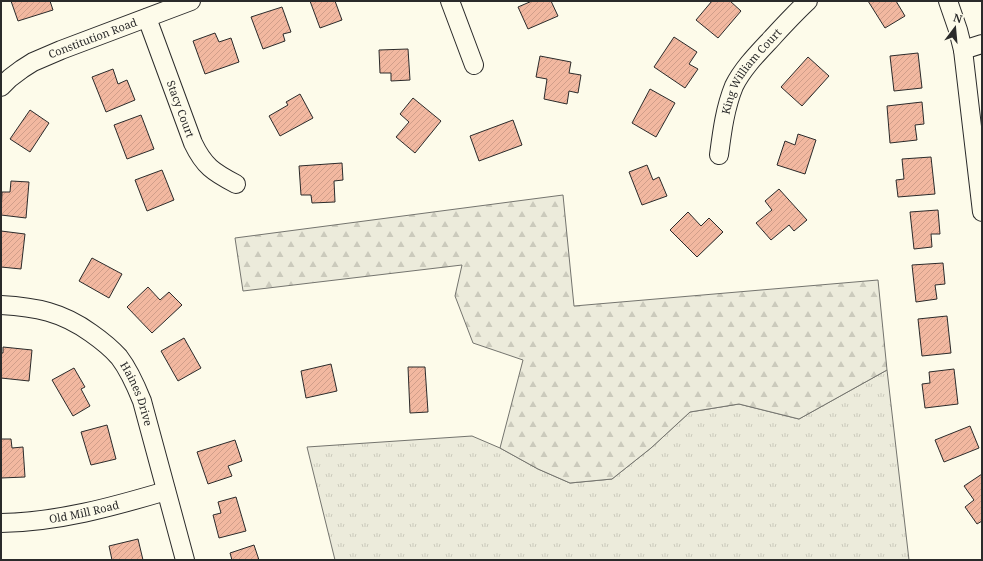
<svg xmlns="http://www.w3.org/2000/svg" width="983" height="561" font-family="'Noto Serif',serif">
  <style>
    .grass { fill: url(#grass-tufts); stroke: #74746e }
    .forest { fill: url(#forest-firs); stroke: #74746e }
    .building { fill: url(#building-hatch); stroke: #2b2b2b }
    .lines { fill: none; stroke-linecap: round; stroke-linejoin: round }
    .minor-casing { stroke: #2b2b2b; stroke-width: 20 }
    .minor { stroke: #fdfbea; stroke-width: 18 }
    .labels { text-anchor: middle; stroke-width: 3; stroke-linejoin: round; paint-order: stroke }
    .street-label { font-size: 11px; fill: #2b2b2b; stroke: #fdfbea }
  </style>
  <defs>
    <pattern id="grass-tufts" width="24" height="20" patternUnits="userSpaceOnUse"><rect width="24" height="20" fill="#ecebdb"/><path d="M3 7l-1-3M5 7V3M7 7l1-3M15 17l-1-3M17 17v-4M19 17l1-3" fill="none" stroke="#cbcabc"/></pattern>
    <pattern id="forest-firs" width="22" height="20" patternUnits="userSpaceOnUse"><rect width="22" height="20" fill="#ecebdb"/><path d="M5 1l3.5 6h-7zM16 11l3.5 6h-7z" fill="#cbcabc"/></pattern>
    <pattern id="building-hatch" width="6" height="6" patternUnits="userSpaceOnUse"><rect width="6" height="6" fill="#f2b8a0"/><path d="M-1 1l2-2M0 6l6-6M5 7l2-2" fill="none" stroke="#d09e8a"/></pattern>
  </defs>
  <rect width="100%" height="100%" fill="#fdfbea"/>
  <!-- grass -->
  <path class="grass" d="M887,370L909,560H335L307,447L472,436L500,448L538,469L570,483L612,479L651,448L690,412L739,404L799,419Z"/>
  <!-- forest -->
  <path class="forest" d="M563,195L574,306L878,280L887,370L799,419L739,404L690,412L651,448L612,479L570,483L538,469L500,448L523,360L473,343L455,296L462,265L243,291L235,238Z"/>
  <!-- building -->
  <g class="building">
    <path d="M11,1H50L53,10L18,21Z"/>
    <path d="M310,1H335L342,20L320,28Z"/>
    <path d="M532,1H551L558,16L528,29L518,7Z"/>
    <path d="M712,1H730L741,11L718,38L696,20Z"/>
    <path d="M868,1H896L905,16L885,28Z"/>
    <path d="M282,7L291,32L283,34L285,41L263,49L251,17Z"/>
    <path d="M215,33L219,42L231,38L239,62L205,74L193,41Z"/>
    <path d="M674,37L697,52L689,64L698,69L685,88L654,67Z"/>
    <path d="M408,49L410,80L391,81V73H380L379,50Z"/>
    <path d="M918,53L922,88L894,91L890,56Z"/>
    <path d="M540,56L571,62L569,73L581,75L578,93L569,91L567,104L544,99L547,79L536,77Z"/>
    <path d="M808,57L829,76L802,106L781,87Z"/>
    <path d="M113,69L118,84L127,80L135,100L106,112L92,77Z"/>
    <path d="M650,89L675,103L656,137L632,123Z"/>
    <path d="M300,94L313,118L280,136L269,116L288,105L286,102Z"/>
    <path d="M413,98L441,121L415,153L396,137L409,122L400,114Z"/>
    <path d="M922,102L924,124L915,125L917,140L890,143L887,106Z"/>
    <path d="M30,110L49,123L30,152L10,139Z"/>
    <path d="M141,115L154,149L127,159L114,125Z"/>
    <path d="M513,120L522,145L479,161L470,136Z"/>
    <path d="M798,134L816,140L805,174L777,165L785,141L795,145Z"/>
    <path d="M931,157L935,194L898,197L896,180L904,179L902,159Z"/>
    <path d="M342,163L343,180L334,181L335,202L312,203L311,195H301L299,166Z"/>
    <path d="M647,165L653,180L659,177L667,196L642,205L629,172Z"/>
    <path d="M162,170L174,200L147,211L135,180Z"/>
    <path d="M11,181L29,182L26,218L1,215L2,192H10Z"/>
    <path d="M779,189L807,220L794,231L789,225L771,240L756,223L772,210L765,201Z"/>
    <path d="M938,210L940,234H931L932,247L914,249L910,212Z"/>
    <path d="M688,212L701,226L709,218L723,232L697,257L670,230Z"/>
    <path d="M1,231L25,234L21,269L1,267Z"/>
    <path d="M92,258L122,274L109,298L79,281Z"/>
    <path d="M943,263L945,284L935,285L937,299L916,302L912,265Z"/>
    <path d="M148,287L160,300L169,292L182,305L152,333L127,307Z"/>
    <path d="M947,316L951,353L922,356L918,319Z"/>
    <path d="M184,338L201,368L178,381L161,351Z"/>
    <path d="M3,347L32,350L29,381L1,378V353H3Z"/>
    <path d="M331,364L337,391L306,398L301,371Z"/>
    <path d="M408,367H425L428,412L410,413Z"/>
    <path d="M74,368L85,387L81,389L90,406L73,416L52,380Z"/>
    <path d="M954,369L958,404L925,408L922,384L930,383L929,372Z"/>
    <path d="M107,425L116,459L91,465L81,432Z"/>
    <path d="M970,426L979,448L944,462L935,440Z"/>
    <path d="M1,439H11L12,448L23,447L25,477L1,478Z"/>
    <path d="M235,440L242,461L228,466L232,476L208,484L197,452Z"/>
    <path d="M982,474V521L977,524L965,507L974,500L964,486Z"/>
    <path d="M236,497L246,531L219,538L213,515L221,513L218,502Z"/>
    <path d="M138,539L143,560H112L109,546Z"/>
    <path d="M254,545L259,560H232L230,553Z"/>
  </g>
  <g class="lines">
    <!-- minor casing -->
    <g class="minor-casing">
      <g id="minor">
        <path d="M450,1L474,65"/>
        <path d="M948,1L958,30L963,50L982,212"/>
        <path id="s1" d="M147,18L193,143C204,166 213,172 236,184"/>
        <path d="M963,50L982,44"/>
        <path id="s2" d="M1,87L10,78L22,69L33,62L61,50L191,1"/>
        <path id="s3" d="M719,155C722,132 725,108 734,86C743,68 758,53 772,38C784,25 795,13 808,1"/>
        <path id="s4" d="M1,305C36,307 62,312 91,333C101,340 111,348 119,357C129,370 136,386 142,401L185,560"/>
        <path id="s5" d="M1,523C58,522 112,507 166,491"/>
      </g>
    </g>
    <!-- minor -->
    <use href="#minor" class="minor"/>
  </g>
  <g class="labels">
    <!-- street labels -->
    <g class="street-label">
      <text dy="4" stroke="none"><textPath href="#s2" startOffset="105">Constitution Road</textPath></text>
      <text dy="4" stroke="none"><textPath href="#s3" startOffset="92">King William Court</textPath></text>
      <text dy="4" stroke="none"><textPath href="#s1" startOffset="97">Stacy Court</textPath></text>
      <text dy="4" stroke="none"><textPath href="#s4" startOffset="174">Haines Drive</textPath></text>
      <text dy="4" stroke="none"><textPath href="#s5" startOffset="84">Old Mill Road</textPath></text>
    </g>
  </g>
  <!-- border -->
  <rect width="983" height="561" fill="none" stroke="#2b2b2b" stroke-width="4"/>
  <!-- north arrow -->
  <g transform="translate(955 28) rotate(16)" stroke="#fdfbea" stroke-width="3" paint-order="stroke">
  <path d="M0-3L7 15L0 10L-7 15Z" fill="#2b2b2b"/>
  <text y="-6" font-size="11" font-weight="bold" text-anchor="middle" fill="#2b2b2b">N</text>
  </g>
</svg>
